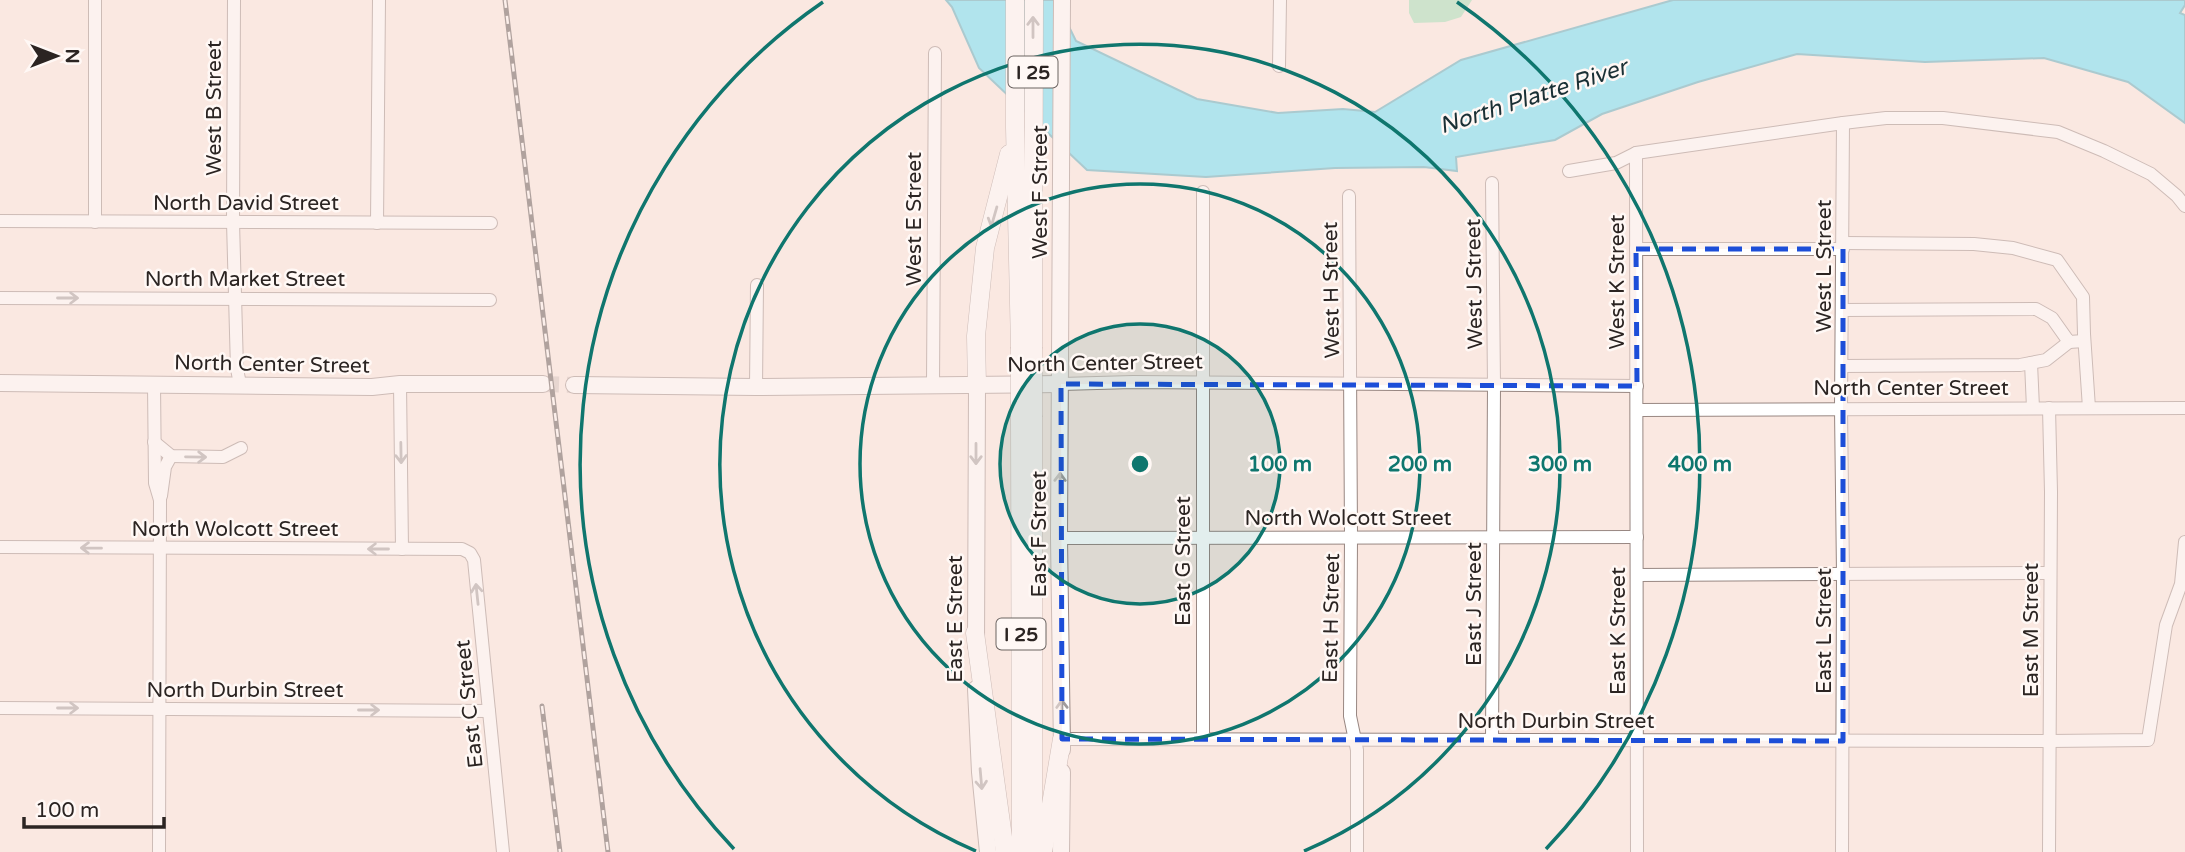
<svg xmlns="http://www.w3.org/2000/svg" width="2185" height="852" font-family="'Varela Round',sans-serif">
  <style>
    .green { fill: #9addb1 }
    .water { fill: #5adffa; stroke: #4ca7b9; stroke-width: 2 }
    .lines { fill: none; stroke-linecap: round; stroke-linejoin: round }
    .major-tunnel { stroke: #d1c1bb; stroke-width: 16; stroke-dasharray: 16 8; stroke-linecap: butt }
    .minor-casing { stroke: #988782; stroke-width: 14 }
    .major-casing { stroke: #988782; stroke-width: 18 }
    .highway-casing { stroke: #988782; stroke-width: 19 }
    .minor { stroke: #fff; stroke-width: 12 }
    .major { stroke: #fff; stroke-width: 16 }
    .highway { stroke: #fff; stroke-width: 18 }
    .rail-casing { stroke: #584f4c; stroke-width: 5 }
    .rail { stroke: #fff8f5; stroke-width: 2.5; stroke-dasharray: 8; stroke-linecap: butt }
    .highway-bridge-casing { stroke: #988782; stroke-width: 19; stroke-linecap: butt }
    .highway-bridge { stroke: #fff; stroke-width: 18 }
    .oneway { stroke: #a09c9c }
    .marked { fill: none; stroke: #1d4ed8; stroke-width: 5; stroke-dasharray: 14 9; stroke-linejoin: round }
    .ring { fill: none; stroke: #0f766e; stroke-width: 3.5 }
    .labels { text-anchor: middle; stroke-width: 5; stroke-linejoin: round; paint-order: stroke }
    .shield { fill: #fff8f5; stroke: #6b6461; stroke-width: 2 }
    .shield-label { font-size: 19px; font-weight: bold; fill: #2b2422 }
    .street-label { font-size: 21px; fill: #2b2422; stroke: #fff8f5 }
    .water-label { font-size: 23px; font-style: italic; fill: #1a3035; stroke: #fff8f5 }
    .centre { fill: #0f766e; stroke: #fff8f5; stroke-width: 3.5 }
    .ring-label { font-size: 21px; text-anchor: middle; font-weight: bold; fill: #0f766e; stroke: #fff8f5; stroke-width: 5; stroke-linejoin: round; paint-order: stroke }
  </style>
  <rect width="100%" height="100%" fill="#fae8e1"/>
  <!-- green -->
  <path class="green" d="M1409,0H1472L1461,17L1445,22L1414,23L1409,13Z"/>
  <!-- water -->
  <path class="water" d="M946,0H1056L1076,41L1197,99L1278,113L1343,109L1375,112L1461,60L1673,0H2185V5L2180,13L2185,15V123L2128,82L2044,58L1925,62L1797,54L1698,82L1602,114L1555,140L1456,157L1457,171L1424,167L1335,168L1206,177L1087,170L979,68L952,7Z"/>
  <g class="lines">
    <!-- major-tunnel -->
    <path class="major-tunnel" d="M543,384L574,385"/>
    <!-- minor casing -->
    <g class="minor-casing">
      <g id="minor">
        <path d="M95,0V222"/>
        <path d="M234,0L233,222L237,369L240,384"/>
        <path d="M1279,66L1280,0"/>
        <path d="M1636,153L1637,852"/>
        <path d="M1569,171L1616,163L1636,153L1843,123L1886,118H1943L2058,132L2104,151L2151,174L2177,196L2185,206"/>
        <path d="M1349,196L1351,537L1350,716L1357,750V852"/>
        <path d="M0,221L491,223"/>
        <path d="M377,223L379,0"/>
        <path d="M1843,243L1974,244L2013,248L2057,260L2083,297L2084,334L2089,408"/>
        <path d="M1636,249H1843"/>
        <path d="M0,298L490,300"/>
        <path d="M1843,310L2036,309L2052,318L2069,342L2084,341"/>
        <path d="M2031,363L2033,408"/>
        <path d="M1842,366L2020,365L2046,360L2069,342"/>
        <path d="M154,384L155,483L160,500L159,852"/>
        <path d="M400,384L402,549"/>
        <path d="M1061,384L1133,382L1637,386"/>
        <path d="M933,385L935,53"/>
        <path d="M756,387L757,285"/>
        <path d="M2049,408L2051,492L2049,852"/>
        <path d="M1637,410L2185,408"/>
        <path d="M154,442L171,456L223,457L241,448"/>
        <path d="M161,496L165,467L171,456"/>
        <path d="M1059,538L1637,537"/>
        <path d="M0,547L462,549L470,553L474,560L503,852"/>
        <path d="M1637,575L2050,573"/>
        <path d="M0,708L489,711"/>
        <path d="M1062,739L2050,741L2148,740L2166,625L2181,584L2185,542"/>
        <path d="M1203,739V192"/>
        <path d="M1492,740L1494,385L1492,183"/>
        <path d="M1842,852L1843,574L1841,409L1843,123"/>
      </g>
    </g>
    <!-- major casing -->
    <g class="major-casing">
      <g id="major">
        <path d="M1062,0L1059,538L1062,750"/>
        <path d="M0,383L372,387L400,384H543"/>
        <path d="M574,385L756,387L1061,384"/>
        <path d="M976,646L977,386"/>
        <path d="M976,689L980,772L988,852"/>
        <path d="M1061,852L1062,772"/>
      </g>
    </g>
    <!-- highway casing -->
    <g class="highway-casing">
      <g id="highway">
        <path d="M1015,0V127L1020,347"/>
        <path d="M1033,347L1034,0"/>
        <path d="M977,386L976,336L985,248L1009,154"/>
        <path d="M1020,417L1021,852"/>
        <path d="M1033,417V852"/>
        <path d="M975,633L1005,852"/>
        <path d="M1043,852L1062,739"/>
      </g>
    </g>
    <!-- minor -->
    <use href="#minor" class="minor"/>
    <!-- major -->
    <use href="#major" class="major"/>
    <!-- highway -->
    <use href="#highway" class="highway"/>
    <!-- rail casing -->
    <g class="rail-casing">
      <g id="rail">
        <path d="M505,0L608,852"/>
        <path d="M542,706L560,852"/>
      </g>
    </g>
    <!-- rail -->
    <use href="#rail" class="rail"/>
    <!-- highway-bridge casing -->
    <g class="highway-bridge-casing">
      <g id="highway-bridge">
        <path d="M1033,347V417"/>
        <path d="M1020,417V347"/>
      </g>
    </g>
    <!-- highway-bridge -->
    <use href="#highway-bridge" class="highway-bridge"/>
  </g>
  <!-- one-way arrows -->
  <defs><path id="oneway-shaft" d="M-6 0H5M1.5-3L5.5 0L1.5 3" fill="none" stroke-width="1.6" stroke-linecap="round" stroke-linejoin="round" transform="scale(1.75)"/></defs>
  <g class="oneway">
    <use href="#oneway-shaft" transform="translate(1033 27) rotate(-90)"/>
    <use href="#oneway-shaft" transform="translate(994 217) rotate(106)"/>
    <use href="#oneway-shaft" transform="translate(68 298)"/>
    <use href="#oneway-shaft" transform="translate(401 453) rotate(89)"/>
    <use href="#oneway-shaft" transform="translate(976 454) rotate(90)"/>
    <use href="#oneway-shaft" transform="translate(196 457) rotate(1)"/>
    <use href="#oneway-shaft" transform="translate(1060 483) rotate(-89)"/>
    <use href="#oneway-shaft" transform="translate(91 548) rotate(-179)"/>
    <use href="#oneway-shaft" transform="translate(378 549) rotate(-180)"/>
    <use href="#oneway-shaft" transform="translate(477 594) rotate(-96)"/>
    <use href="#oneway-shaft" transform="translate(68 708)"/>
    <use href="#oneway-shaft" transform="translate(369 710)"/>
    <use href="#oneway-shaft" transform="translate(1062 710) rotate(-91)"/>
    <use href="#oneway-shaft" transform="translate(981 779) rotate(85)"/>
  </g>
  <!-- marked area -->
  <path d="M0 0H2185V852H0ZM1636,249H1843V741L1062,739L1061,384L1637,386Z" fill="#fae8e1" fill-opacity=".55" fill-rule="evenodd"/>
  <path class="marked" d="M1636,249H1843V741L1062,739L1061,384L1637,386Z"/>
  <!-- distance rings -->
  <circle cx="1140" cy="464" r="140" fill="#0f766e" fill-opacity=".12"/>
  <g class="ring">
    <circle cx="1140" cy="464" r="140"/>
    <circle cx="1140" cy="464" r="280"/>
    <path d="M976 851A420 420 0 1 1 1304 851"/>
    <path d="M734 849A560 560 0 0 1 823 2M1457 2A560 560 0 0 1 1546 849"/>
  </g>
  <g class="labels">
    <!-- shield labels -->
    <g class="shield">
      <rect x="1008.5" y="56.5" width="49" height="31" rx="5"/>
      <rect x="996.5" y="618.5" width="49" height="31" rx="5"/>
    </g>
    <g class="shield-label">
      <text x="1033" y="79">I 25</text>
      <text x="1021" y="641">I 25</text>
    </g>
    <!-- street labels -->
    <g class="street-label">
      <text transform="translate(214 108) rotate(-90)" y="7">West B Street</text>
      <text transform="translate(1040 192) rotate(-90)" y="7">West F Street</text>
      <text x="246" y="210">North David Street</text>
      <text transform="translate(914 219) rotate(-90)" y="7">West E Street</text>
      <text transform="translate(1824 266) rotate(-90)" y="7">West L Street</text>
      <text x="245" y="286">North Market Street</text>
      <text transform="translate(1617 282) rotate(-90)" y="7">West K Street</text>
      <text transform="translate(1474 284) rotate(-91)" y="7">West J Street</text>
      <text transform="translate(1331 290) rotate(-91)" y="7">West H Street</text>
      <text transform="translate(1105 363) rotate(-1)" y="7">North Center Street</text>
      <text transform="translate(272 364) rotate(1)" y="7">North Center Street</text>
      <text x="1911" y="395">North Center Street</text>
      <text x="1348" y="525">North Wolcott Street</text>
      <text x="235" y="536">North Wolcott Street</text>
      <text transform="translate(1039 534) rotate(-90)" y="7">East F Street</text>
      <text transform="translate(1183 561) rotate(-90)" y="7">East G Street</text>
      <text transform="translate(1474 604) rotate(-90)" y="7">East J Street</text>
      <text transform="translate(1331 618) rotate(-89)" y="7">East H Street</text>
      <text transform="translate(955 619) rotate(-90)" y="7">East E Street</text>
      <text transform="translate(2031 630) rotate(-90)" y="7">East M Street</text>
      <text transform="translate(1618 631) rotate(-90)" y="7">East K Street</text>
      <text transform="translate(1824 631) rotate(-90)" y="7">East L Street</text>
      <text x="245" y="697">North Durbin Street</text>
      <text transform="translate(469 704) rotate(-96)" y="7">East C Street</text>
      <text x="1556" y="728">North Durbin Street</text>
    </g>
    <!-- water labels -->
    <g class="water-label">
      <text transform="translate(1533 96) rotate(-18)" y="8">North Platte River</text>
    </g>
  </g>
  <circle cx="1140" cy="464" r="10" class="centre"/>
  <g class="ring-label">
    <text x="1280" y="471">100 m</text>
    <text x="1420" y="471">200 m</text>
    <text x="1560" y="471">300 m</text>
    <text x="1700" y="471">400 m</text>
  </g>
  <!-- north arrow -->
  <g transform="translate(56 56) rotate(90)" stroke="#fff8f5" stroke-width="5" paint-order="stroke">
  <path d="M0-5L12 26L0 18L-12 26Z" fill="#2b2422"/>
  <text y="-10" font-size="19" font-weight="bold" text-anchor="middle" fill="#2b2422">N</text>
  </g>
  <!-- scale -->
  <path d="M24 817v10h140v-10" fill="none" stroke="#2b2422" stroke-width="3.5"/>
  <text x="35" y="817" font-size="21" fill="#2b2422" stroke="#fff8f5" stroke-width="5" paint-order="stroke">100 m</text>
</svg>
